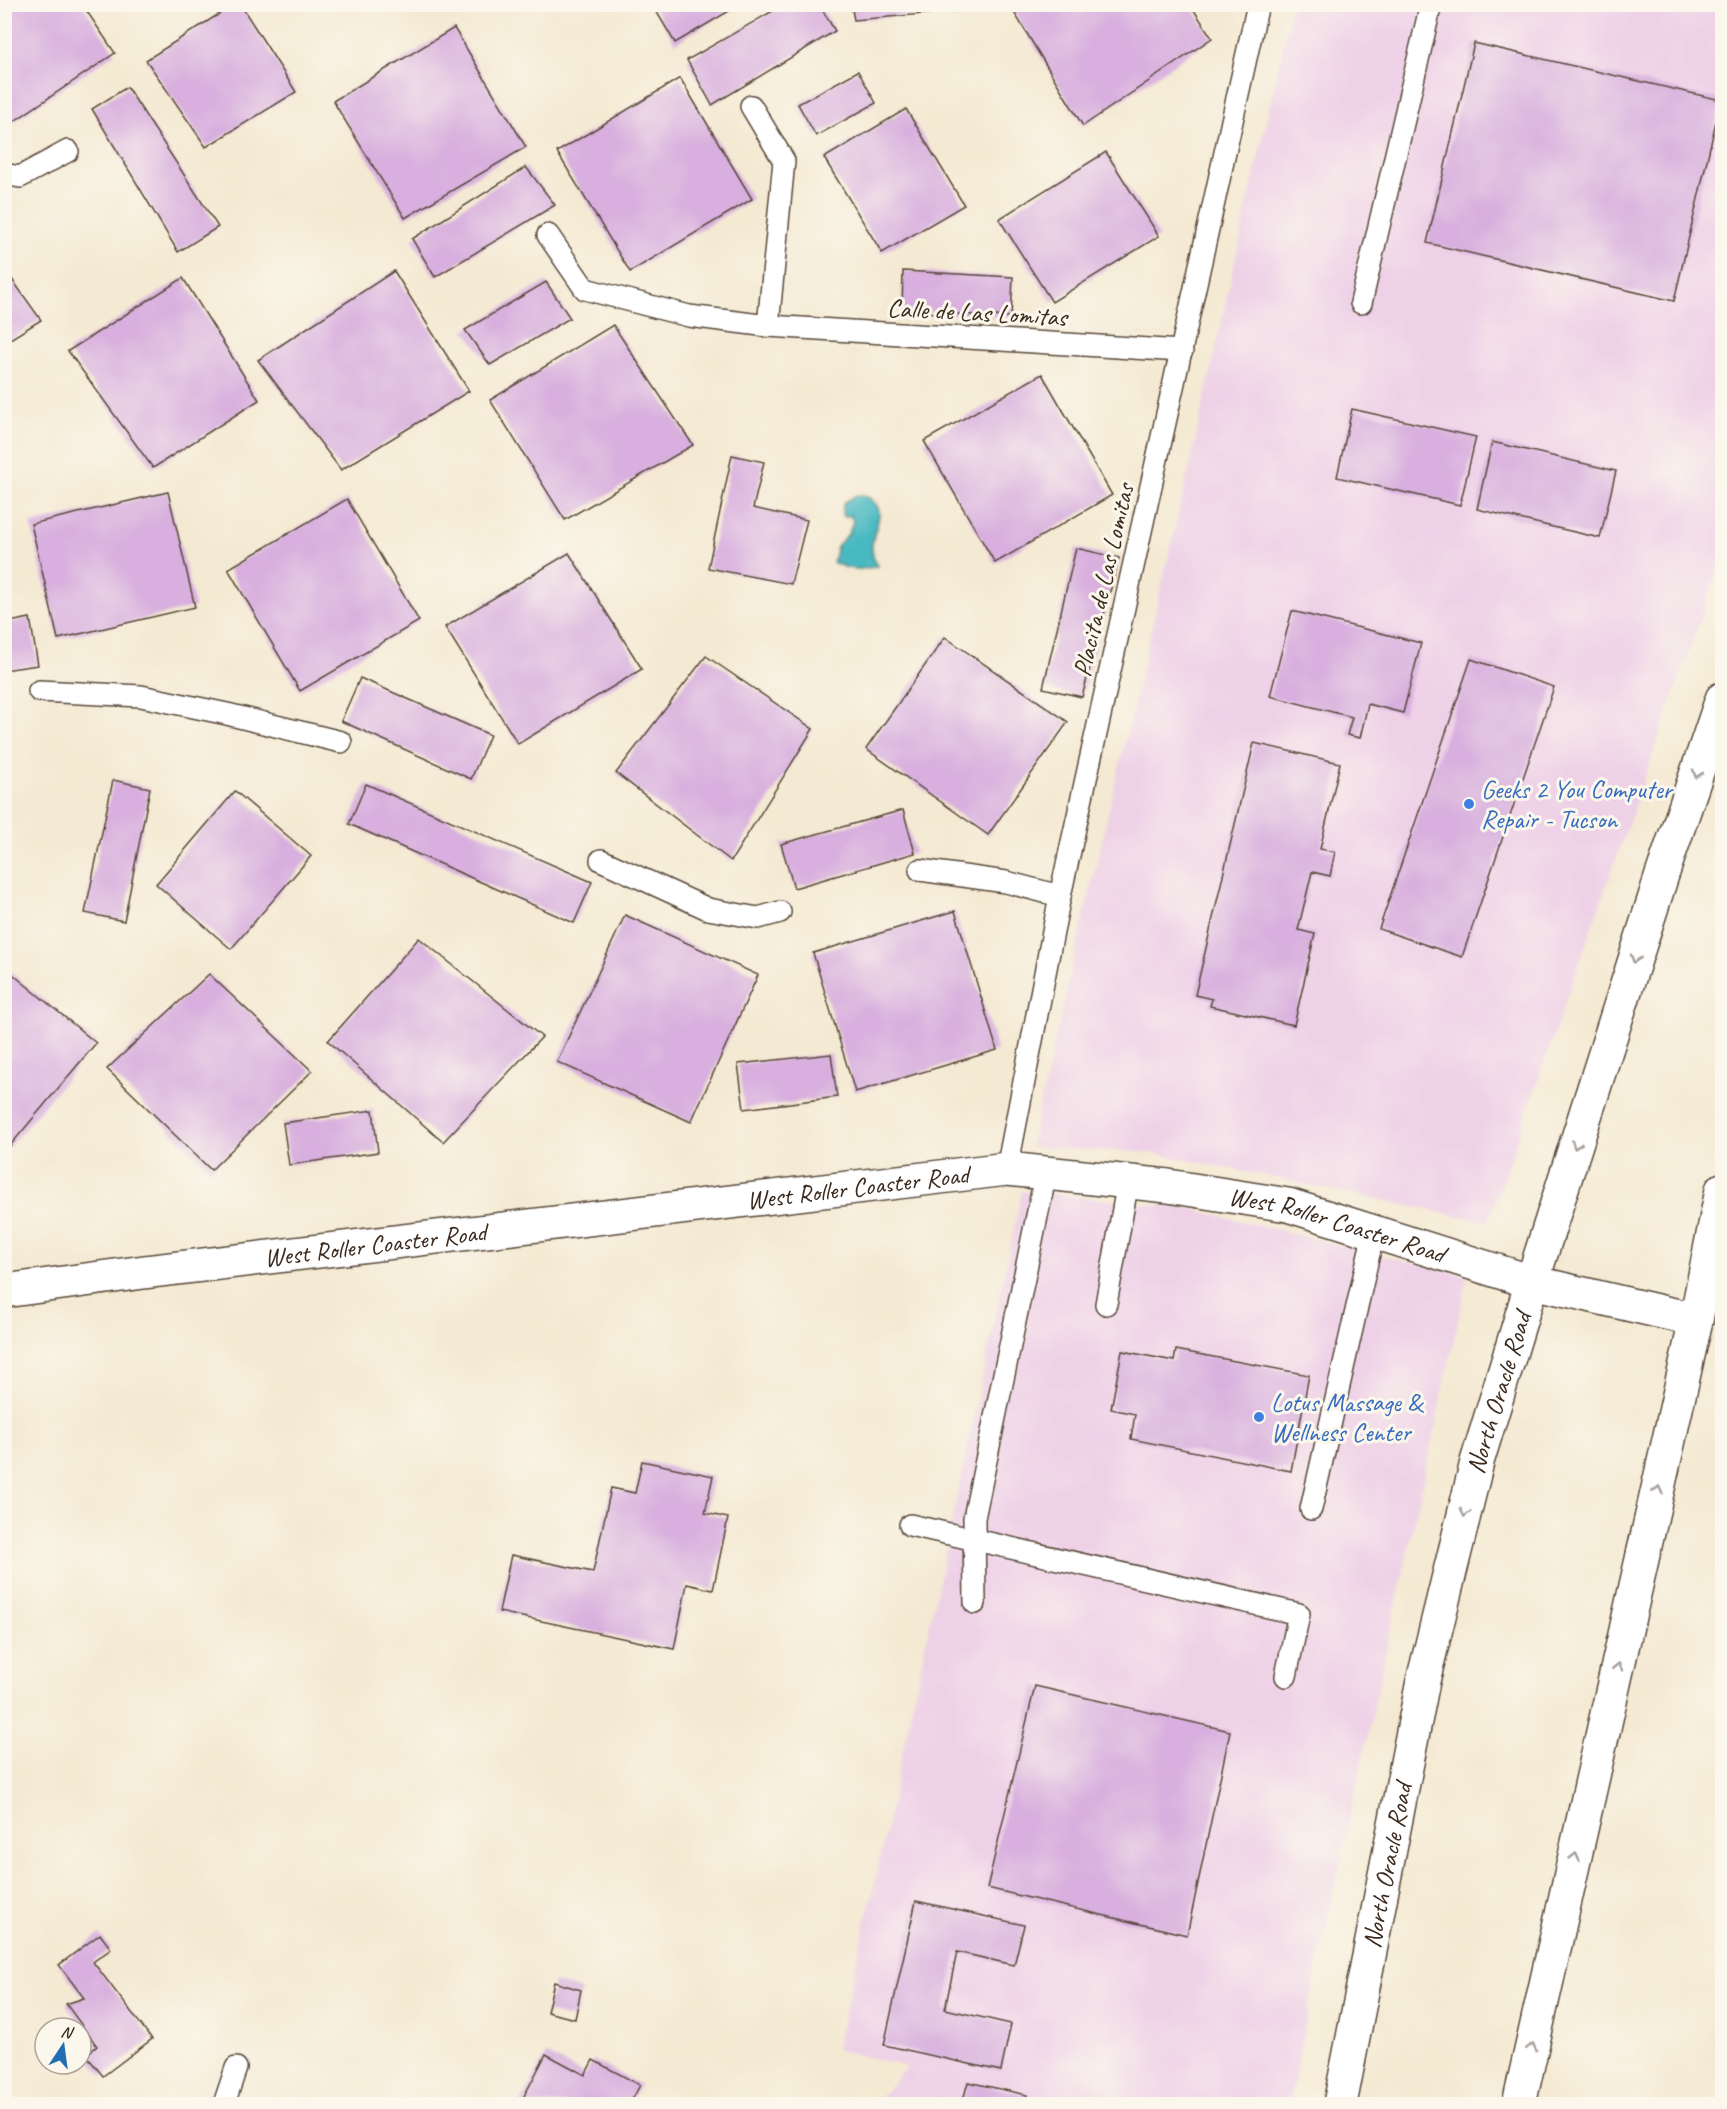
<svg xmlns="http://www.w3.org/2000/svg" width="1727" height="2109" font-family="Caveat,sans-serif">
  <style>
    .built { fill: #eed0e7 }
    .water { fill: #4ab9c1; stroke: #427270; stroke-width: 1.5 }
    .building { fill: #d8afde }
    .lines { fill: none; stroke-linecap: round; stroke-linejoin: round }
    .lane-casing { stroke: #574739; stroke-width: 24 }
    .secondary-casing { stroke: #574739; stroke-width: 36 }
    .highway-casing { stroke: #574739; stroke-width: 36 }
    .lane { stroke: #fff; stroke-width: 21 }
    .secondary { stroke: #fff; stroke-width: 33 }
    .highway { stroke: #fff; stroke-width: 33 }
    .oneway { stroke: #a79f9a }
    .shop-dot { fill: #3f7fe0; stroke: #fbf7ec; stroke-width: 2 }
    .labels { text-anchor: middle; stroke-width: 6; stroke-linejoin: round; paint-order: stroke }
    .street-label { font-size: 26px; fill: #3b2a1e; stroke: #fbf7ec }
    .shop-label { font-size: 26px; fill: #366cbe; stroke: #fbf7ec; text-anchor: start }
  </style>
  <rect width="100%" height="100%" fill="#fbf7ec"/>
  <filter id="ink" filterUnits="userSpaceOnUse"><feTurbulence type="fractalNoise" baseFrequency=".0167" numOctaves="2"/><feDisplacementMap in="SourceGraphic" scale="12" xChannelSelector="R" yChannelSelector="G"/><feConvolveMatrix kernelMatrix="1 2 1 2 8 2 1 2 1" color-interpolation-filters="sRGB"/></filter>
  <filter id="wash" filterUnits="userSpaceOnUse"><feTurbulence type="fractalNoise" baseFrequency=".008" numOctaves="4" result="noise"/><feDisplacementMap in="SourceGraphic" scale="24" xChannelSelector="R" yChannelSelector="G"/><feGaussianBlur stdDeviation="1.35" result="paint"/><feColorMatrix in="noise" values="0 0 0 0 0 0 0 0 0 0 0 0 0 0 0 0 0 1.4 0 .05"/><feComposite in="paint" operator="in"/></filter>
  <g filter="url(#wash)">
    <rect width="100%" height="100%" fill="#f4e9d2"/>
    <!-- built -->
    <g class="built">
      <path d="M1292,5H1722V558L1488,1222L1153,1153L1030,1147L1192,455Z"/>
      <path d="M1022,1191L1187,1208L1468,1276L1315,1977L1289,2104H874L907,2067L836,2049L876,1876Z"/>
    </g>
    <!-- water -->
    <path class="water" d="M863,495C893,508 872,526 872,547C872,554 874,560 877,566C860,571 848,570 833,562L837,546L849,533L853,521L850,515L844,517L842,515L843,503L855,496Z"/>
    <g id="blocks">
      <!-- building -->
      <g class="building">
        <path d="M4,4H82L115,53L4,128Z"/>
        <path d="M235,4H240L296,92L206,147L146,60Z"/>
        <path d="M652,4H741L675,43Z"/>
        <path d="M785,4H819L835,31L712,105L687,60Z"/>
        <path d="M851,4H980L981,9L854,20Z"/>
        <path d="M1009,4H1190L1212,38L1083,126Z"/>
        <path d="M454,28L526,147L405,218L333,101Z"/>
        <path d="M1474,43L1721,100L1674,301L1427,243Z"/>
        <path d="M858,71L876,103L816,136L798,104Z"/>
        <path d="M680,78L752,199L630,272L557,152Z"/>
        <path d="M127,87L218,227L178,252L92,109Z"/>
        <path d="M906,109L964,205L882,253L824,158Z"/>
        <path d="M1106,152L1159,236L1052,302L999,219Z"/>
        <path d="M526,167L555,205L435,277L412,239Z"/>
        <path d="M4,268L41,320L4,343Z"/>
        <path d="M394,271L469,391L341,470L258,360Z"/>
        <path d="M903,271L1013,277L1011,317L902,311Z"/>
        <path d="M183,278L259,400L153,468L68,351Z"/>
        <path d="M546,282L570,318L490,365L465,330Z"/>
        <path d="M613,325L693,445L565,520L490,400Z"/>
        <path d="M1042,374L1112,495L995,563L924,441Z"/>
        <path d="M1352,409L1476,437L1460,505L1337,477Z"/>
        <path d="M1492,442L1616,471L1600,538L1477,509Z"/>
        <path d="M732,455L764,462L753,508L807,520L791,584L708,568Z"/>
        <path d="M168,492L195,607L58,639L31,524Z"/>
        <path d="M347,499L419,621L300,691L228,569Z"/>
        <path d="M1076,548L1119,558L1082,697L1043,688Z"/>
        <path d="M569,553L642,669L518,744L445,627Z"/>
        <path d="M1292,611L1421,643L1403,713L1368,704L1360,738L1347,735L1352,717L1270,696Z"/>
        <path d="M30,618L38,665L4,670V623Z"/>
        <path d="M945,637L1068,722L988,835L866,749Z"/>
        <path d="M706,656L813,729L731,861L616,773Z"/>
        <path d="M1471,659L1554,687L1462,957L1379,929Z"/>
        <path d="M360,678L490,735L471,779L341,721Z"/>
        <path d="M1254,743L1340,763L1320,849L1335,852L1330,876L1312,872L1298,930L1315,934L1294,1025L1210,1006L1212,999L1195,995Z"/>
        <path d="M113,780L150,788L124,921L85,913Z"/>
        <path d="M366,784L592,882L574,923L349,824Z"/>
        <path d="M235,791L311,856L231,949L156,884Z"/>
        <path d="M903,810L915,853L794,888L781,844Z"/>
        <path d="M955,911L997,1050L855,1092L813,953Z"/>
        <path d="M625,915L758,975L691,1122L557,1062Z"/>
        <path d="M419,938L542,1037L443,1142L328,1041Z"/>
        <path d="M4,967L96,1043L4,1153Z"/>
        <path d="M209,974L312,1071L211,1170L107,1069Z"/>
        <path d="M831,1054L837,1097L744,1109L738,1064Z"/>
        <path d="M373,1110L378,1152L289,1165L283,1123Z"/>
        <path d="M1176,1350L1309,1375L1291,1471L1131,1439L1135,1414L1111,1409L1122,1351L1174,1361Z"/>
        <path d="M642,1461L713,1476L705,1513L728,1518L713,1590L687,1584L674,1649L499,1612L511,1555L593,1572L611,1488L635,1493Z"/>
        <path d="M1035,1686L1230,1731L1187,1935L987,1888Z"/>
        <path d="M916,1901L1024,1925L1014,1965L957,1952L945,2009L1011,2024L1001,2071L884,2045Z"/>
        <path d="M100,1934L111,1949L93,1962L152,2039L103,2076L86,2055L97,2046L66,2004L84,1998L59,1965Z"/>
        <path d="M554,1982L581,1990L575,2019L547,2012Z"/>
        <path d="M546,2054L585,2075L593,2060L640,2085L631,2102L636,2104H520Z"/>
        <path d="M968,2082L1027,2095L1025,2104H962Z"/>
      </g>
    </g>
  </g>
  <g filter="url(#ink)">
    <use href="#blocks" fill-opacity="0" stroke="#574739" stroke-width="1.5"/>
    <g class="lines">
      <!-- lane casing -->
      <g class="lane-casing">
        <g id="lane">
          <path d="M4,174L20,177L68,151"/>
          <path d="M548,235L585,289L689,316L768,326L784,161L751,106"/>
          <path d="M1361,303L1431,4"/>
          <path d="M768,326L1182,351"/>
          <path d="M39,691L141,696L227,714L341,742"/>
          <path d="M601,860L708,909L758,918L780,912"/>
          <path d="M920,870L1006,882L1060,896"/>
          <path d="M1007,1169L1060,896L1258,4"/>
          <path d="M1106,1304L1128,1181"/>
          <path d="M1311,1509L1374,1232"/>
          <path d="M910,1525L1299,1614L1286,1676"/>
          <path d="M975,1603L974,1518L1046,1173"/>
          <path d="M224,2104L236,2068"/>
        </g>
      </g>
      <!-- secondary casing -->
      <g class="secondary-casing">
        <g id="secondary">
          <path id="s1" d="M4,1291L144,1272L1007,1169L1168,1186L1288,1205L1532,1282L1696,1320"/>
        </g>
      </g>
      <!-- highway casing -->
      <g class="highway-casing">
        <g id="highway">
          <path id="s2" d="M1340,2104L1423,1681L1477,1462L1532,1282L1662,875L1722,699"/>
          <path d="M1519,2104L1696,1320L1722,1190"/>
        </g>
      </g>
      <!-- lane -->
      <use href="#lane" class="lane"/>
      <!-- secondary -->
      <use href="#secondary" class="secondary"/>
      <!-- highway -->
      <use href="#highway" class="highway"/>
    </g>
    <!-- one-way arrows -->
    <defs><path id="oneway-chevron" d="M-2-3.5L2.5 0L-2 3.5" fill="none" stroke-width="1.6" stroke-linecap="round" stroke-linejoin="round" transform="scale(1.5)"/></defs>
    <g class="oneway">
      <use href="#oneway-chevron" transform="translate(1697 774) rotate(109)"/>
      <use href="#oneway-chevron" transform="translate(1635 959) rotate(108)"/>
      <use href="#oneway-chevron" transform="translate(1576 1145) rotate(108)"/>
      <use href="#oneway-chevron" transform="translate(1658 1490) rotate(-77)"/>
      <use href="#oneway-chevron" transform="translate(1465 1513) rotate(104)"/>
      <use href="#oneway-chevron" transform="translate(1618 1667) rotate(-77)"/>
      <use href="#oneway-chevron" transform="translate(1575 1857) rotate(-77)"/>
      <use href="#oneway-chevron" transform="translate(1532 2047) rotate(-77)"/>
    </g>
  </g>
  <!-- markers -->
  <g class="shop-dot">
    <circle cx="1469" cy="804" r="6"/>
    <circle cx="1259" cy="1417" r="6"/>
  </g>
  <g class="labels">
    <!-- street labels -->
    <g class="street-label">
      <text transform="translate(977 312) rotate(3)" y="9">Calle de Las Lomitas</text>
      <text transform="translate(1103 580) rotate(-77)" y="9">Placita de Las Lomitas</text>
      <text dy="9" stroke="none"><textPath href="#s1" startOffset="860">West Roller Coaster Road</textPath></text>
      <text dy="9" stroke="none"><textPath href="#s1" startOffset="1346">West Roller Coaster Road</textPath></text>
      <text dy="9" stroke="none"><textPath href="#s1" startOffset="374">West Roller Coaster Road</textPath></text>
      <text dy="9" stroke="none"><textPath href="#s2" startOffset="729">North Oracle Road</textPath></text>
      <text dy="9" stroke="none"><textPath href="#s2" startOffset="243">North Oracle Road</textPath></text>
    </g>
    <!-- shop labels -->
    <g class="shop-label">
      <text x="1481" y="798">Geeks 2 You Computer<tspan x="1481" dy="30">Repair - Tucson</tspan></text>
      <text x="1271" y="1411">Lotus Massage &amp;<tspan x="1271" dy="30">Wellness Center</tspan></text>
    </g>
  </g>
  <!-- margin -->
  <rect width="1727" height="2109" fill="none" stroke="#fbf7ec" stroke-width="24"/>
  <!-- north arrow -->
  <g transform="translate(63 2046) rotate(13)"><circle r="28" fill="#fbf7ec" stroke="#aea59a" stroke-width="1.5"/>
  <path d="M0-4.5L10 22L0 15L-10 22Z" fill="#1f6fb2"/>
  <text y="-9" font-size="16" font-weight="bold" text-anchor="middle" fill="#3b2a1e">N</text>
  </g>
</svg>
